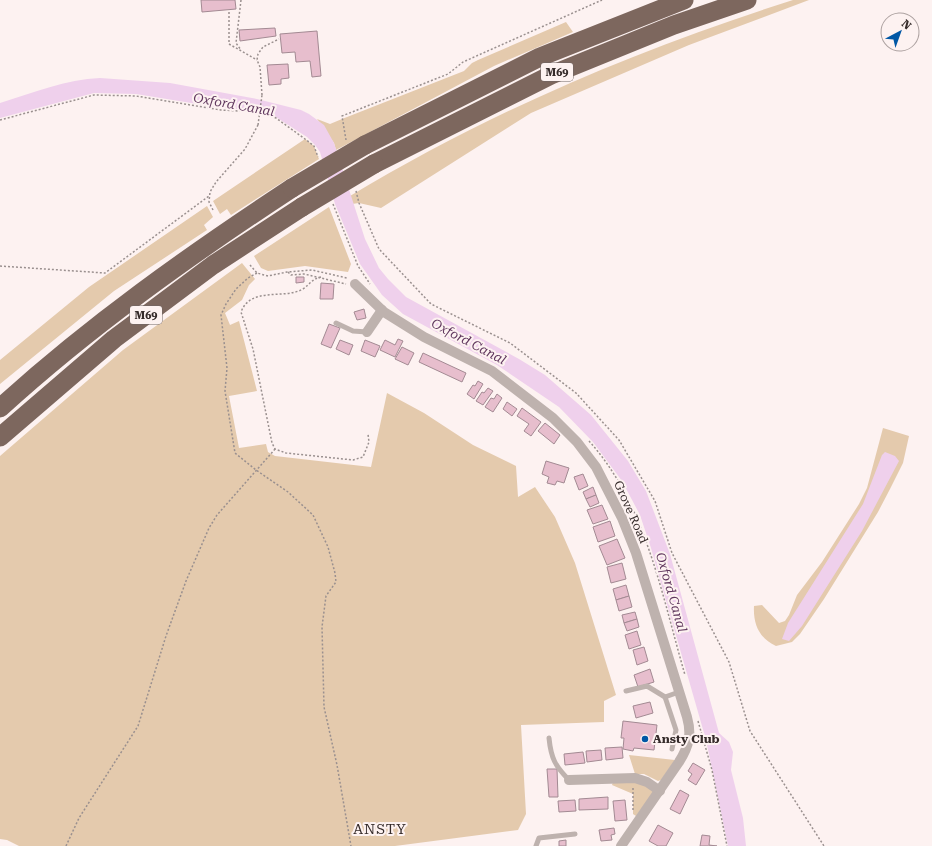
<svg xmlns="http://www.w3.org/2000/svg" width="932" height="846" font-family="'Roboto Serif',serif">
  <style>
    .green { fill: #e4caad }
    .water { fill: #efd0ec }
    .building { fill: #e7becd; stroke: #a38a93 }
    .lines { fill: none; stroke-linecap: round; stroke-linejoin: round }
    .path { stroke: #9a908f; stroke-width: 1.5; stroke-dasharray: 2 2; stroke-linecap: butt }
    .lane { stroke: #beb2ae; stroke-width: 5 }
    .street { stroke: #beb2ae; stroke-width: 10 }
    .highway { stroke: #7d675e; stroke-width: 19 }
    .path-bridge { stroke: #9a908f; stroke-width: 1.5; stroke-dasharray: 2 2; stroke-linecap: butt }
    .highway-bridge { stroke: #7d675e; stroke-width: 19 }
    .poi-dot { fill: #0057a5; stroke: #fdf2f1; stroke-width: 1.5 }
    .labels { text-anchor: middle; stroke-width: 4; stroke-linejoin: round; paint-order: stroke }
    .shield { fill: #fdf2f1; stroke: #716766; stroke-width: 1 }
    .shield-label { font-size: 11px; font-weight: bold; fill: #352b2a }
    .street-label { font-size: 12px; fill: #352b2a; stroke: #fdf2f1 }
    .poi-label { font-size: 12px; font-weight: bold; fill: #352b2a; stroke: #fdf2f1; text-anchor: start }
    .water-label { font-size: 13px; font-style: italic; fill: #5f365d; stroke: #fdf2f1 }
    .quarter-label { font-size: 14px; letter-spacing: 1px; fill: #352b2a; stroke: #fdf2f1 }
  </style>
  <rect width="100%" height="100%" fill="#fdf2f1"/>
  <!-- green -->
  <g class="green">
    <path d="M793,0H809L689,45L531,113L381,208L359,203L352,204L350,196C492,111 636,50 793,0Z"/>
    <path d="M566,22L573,32L494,66L336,150L334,143L317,119L330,124L342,119L464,71L472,63L478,60Z"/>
    <path d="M305,139L314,146L319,159L231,215L227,209L220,214L213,201Z"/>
    <path d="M207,206L213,217L204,225L207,230L114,291L0,384V360L89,287Z"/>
    <path d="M329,207L351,264L348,272L305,266L268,271L261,268L254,256Z"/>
    <path d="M242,263L255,279L249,285L242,300L225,313L230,325L239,321L257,391L229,396L239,448L266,444L268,452L275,456L371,467L387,393L424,413L473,445L516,466L518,497L535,487L555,517L575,563L616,695L604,701V722L521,725L526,814L518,830L395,846H19L7,840L0,839V456L123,350Z"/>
    <path d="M883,428L909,436L903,463L890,489L878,512L824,599L800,634L792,642L776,646C759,638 753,624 754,606L762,605L779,623L785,621L789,615L797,595L822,562L859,504L867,488Z"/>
    <path d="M629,755L675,760L661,780L658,781L644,774H635Z"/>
    <path d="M636,780L655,790L636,816L633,814V794L612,785L613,782Z"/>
  </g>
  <!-- water -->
  <g class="water">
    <path d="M100,78L170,83L257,99L301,110L309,114L324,125L334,143L365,239L379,268L388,279L406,297L519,359L545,375L591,415L628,461L646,491L670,554L719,733L729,742L733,752L731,770L743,818L746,846H728L706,740L651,548L640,515L622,481L593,442L559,407L497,365L403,314L382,295L360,264L335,204L320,152L315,145L307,137L268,112L256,110L222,108L136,94L94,93L0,118V103C33,93 66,79 100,78Z"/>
    <path d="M885,452L895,456L899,461L862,531L802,626L789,641L782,639L788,623L863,504L882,455Z"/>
  </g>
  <!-- building -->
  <g class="building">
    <path d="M201,0H235L236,9L202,12Z"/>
    <path d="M275,28L276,36L240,41L239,30Z"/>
    <path d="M317,31L321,76L312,77L310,61L296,62L295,52L282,53L280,34Z"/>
    <path d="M288,64L289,78L281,79V84L269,85L267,65Z"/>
    <path d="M296,277H304V282L296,283Z"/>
    <path d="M321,283L334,284L333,299H320Z"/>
    <path d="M364,309L366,318L357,320L354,312Z"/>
    <path d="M329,324L340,328L331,348L321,344Z"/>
    <path d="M398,339L403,341L395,357L380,350L385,340L395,345Z"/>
    <path d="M340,340L353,345L349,355L336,349Z"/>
    <path d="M365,340L380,346L375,357L361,351Z"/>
    <path d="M402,347L414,353L408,365L395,359Z"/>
    <path d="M423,353L466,373L462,382L419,362Z"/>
    <path d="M478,381L483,384L474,399L467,394L473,385L475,386Z"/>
    <path d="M488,388L493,391L483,405L476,401L482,392L484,393Z"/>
    <path d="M497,394L502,398L493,412L485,407L491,398L494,399Z"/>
    <path d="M507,402L517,409L512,416L503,409Z"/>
    <path d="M522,408L541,422L531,436L524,431L529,424L517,416Z"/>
    <path d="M545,423L560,435L554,444L538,431Z"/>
    <path d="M546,461L569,468L564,483L557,481L555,485L547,483L549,477L542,474Z"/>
    <path d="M583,474L588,486L579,490L574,477Z"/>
    <path d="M593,487L596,495L586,499L583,492Z"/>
    <path d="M596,495L599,503L590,507L586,499Z"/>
    <path d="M602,505L608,519L593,524L587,510Z"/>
    <path d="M610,521L615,536L598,542L593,527Z"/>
    <path d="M617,539L625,558L607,565L599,546Z"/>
    <path d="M622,563L626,579L611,583L607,567Z"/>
    <path d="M626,585L629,596L616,600L613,589Z"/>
    <path d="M629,596L632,607L619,611L616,600Z"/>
    <path d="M635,612L637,619L624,623L622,615Z"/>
    <path d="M637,619L639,627L627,631L624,623Z"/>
    <path d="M637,631L641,645L629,649L625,635Z"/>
    <path d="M644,647L648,661L637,665L633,650Z"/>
    <path d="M650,669L654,682L638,687L634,675Z"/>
    <path d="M650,702L653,713L636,718L633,706Z"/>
    <path d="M623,721L657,725L654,750L634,748L633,751L623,749L624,738H621Z"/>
    <path d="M622,747L623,758L606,760L605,748Z"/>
    <path d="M601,750L602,760L587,762L586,751Z"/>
    <path d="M583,752L585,763L565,765L564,754Z"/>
    <path d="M693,763L705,770L696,785L688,780L692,774L688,771Z"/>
    <path d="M547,769H557L558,797H549Z"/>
    <path d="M680,790L689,795L680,814L670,809Z"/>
    <path d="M608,797V809L579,810V799Z"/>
    <path d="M575,800L576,811L559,812L558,801Z"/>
    <path d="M625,800L627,820L615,821L613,801Z"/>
    <path d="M658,825L673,833L666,846H658L649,841Z"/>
    <path d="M614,828L615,834L611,835L612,840L601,841L599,830Z"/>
    <path d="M702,835L710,836L709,845L717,846H700Z"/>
    <path d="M566,840V846H559V841Z"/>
  </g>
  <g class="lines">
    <!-- path -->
    <g class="path">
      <path d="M241,0L236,43L241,50"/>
      <path d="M229,12V44L257,60"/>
      <path d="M262,95L260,67L257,60L258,54L263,47L279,39"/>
      <path d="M0,120L94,95L136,96L221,110L257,112L267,115L276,118L305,139L314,146L318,157"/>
      <path d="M346,140L342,116L448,74L463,62L602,0"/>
      <path d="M356,191L359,203L379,249L431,304L510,343L576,393L619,440L655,501L672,553L729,662L750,731L824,846"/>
      <path d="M333,204L358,266L370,284"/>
      <path d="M213,210L209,202L210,192L216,182L245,149L258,125"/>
      <path d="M250,265L257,273L268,276L287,272L312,270L347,278"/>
      <path d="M0,266L105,273L209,196"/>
      <path d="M288,272L291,275L304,274L346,284"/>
      <path d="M257,273L248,278L236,289L226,304L221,315L227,368L225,391L235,453L256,470L288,492L313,515L328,547L335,573L336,582L326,596L322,627L324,707L337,765L351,846"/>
      <path d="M321,277C312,279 310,284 303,289C283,300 251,286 241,312L253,349L272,443L275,449L286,453L353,460L363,457L369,442L368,434"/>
      <path d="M589,441C646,504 662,596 685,675"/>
      <path d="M698,721L712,770L727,846"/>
      <path d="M633,788V811"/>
      <path d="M66,846L79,818L138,726L166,636L186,581L209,528L217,515L275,449"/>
    </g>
    <!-- lane -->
    <g class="lane">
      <path d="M336,323L353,331L367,332"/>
      <path d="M626,691L647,686L665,697"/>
      <path d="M549,738C551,758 555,766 569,780"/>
      <path d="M672,749L676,730L665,697L679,692"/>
      <path d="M536,846L539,838L575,834"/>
    </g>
    <!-- street -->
    <g class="street">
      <path d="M355,284L384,312L424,337L492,371L553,418L577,442L596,467L622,518L636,553L687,717C692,735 689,746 679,762L621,846"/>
      <path d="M367,332L382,310"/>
      <path d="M569,780L635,778L647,782L660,791"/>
    </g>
    <!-- highway -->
    <g class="highway">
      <path d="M365,145L540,57L684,0"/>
      <path d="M374,164L551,75L674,25L747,0"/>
      <path d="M0,408C90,326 190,255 292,188"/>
      <path d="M0,437L114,339L213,265L302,207"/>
    </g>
    <!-- path-bridge -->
    <path class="path-bridge" d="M258,125L262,95"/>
    <!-- highway-bridge -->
    <g class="highway-bridge">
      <path d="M292,188L365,145"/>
      <path d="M302,207L374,164"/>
    </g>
  </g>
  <!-- markers -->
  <circle class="poi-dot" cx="645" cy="739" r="4"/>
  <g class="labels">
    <!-- shield labels -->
    <g class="shield">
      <rect x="541" y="63" width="32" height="18" rx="3"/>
      <rect x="130" y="306" width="32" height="18" rx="3"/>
    </g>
    <g class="shield-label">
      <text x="557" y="76">M69</text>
      <text x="146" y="319">M69</text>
    </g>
    <!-- street labels -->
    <g class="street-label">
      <text transform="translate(631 512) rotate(66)" y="4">Grove Road</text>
    </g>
    <!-- poi labels -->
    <g class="poi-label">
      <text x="653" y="743">Ansty Club</text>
    </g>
    <!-- water labels -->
    <g class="water-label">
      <text transform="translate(234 104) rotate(10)" y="5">Oxford Canal</text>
      <text transform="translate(469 341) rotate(28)" y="5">Oxford Canal</text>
      <text transform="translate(672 592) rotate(74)" y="5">Oxford Canal</text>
    </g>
    <!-- quarter labels -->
    <g class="quarter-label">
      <text x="380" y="834">ANSTY</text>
    </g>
  </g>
  <!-- north arrow -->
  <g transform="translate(900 32) rotate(41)"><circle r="19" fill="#fdf2f1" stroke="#ada2a1"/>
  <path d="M0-3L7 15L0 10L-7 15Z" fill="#0057a5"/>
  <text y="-6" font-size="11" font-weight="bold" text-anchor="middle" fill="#352b2a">N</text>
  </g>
</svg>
